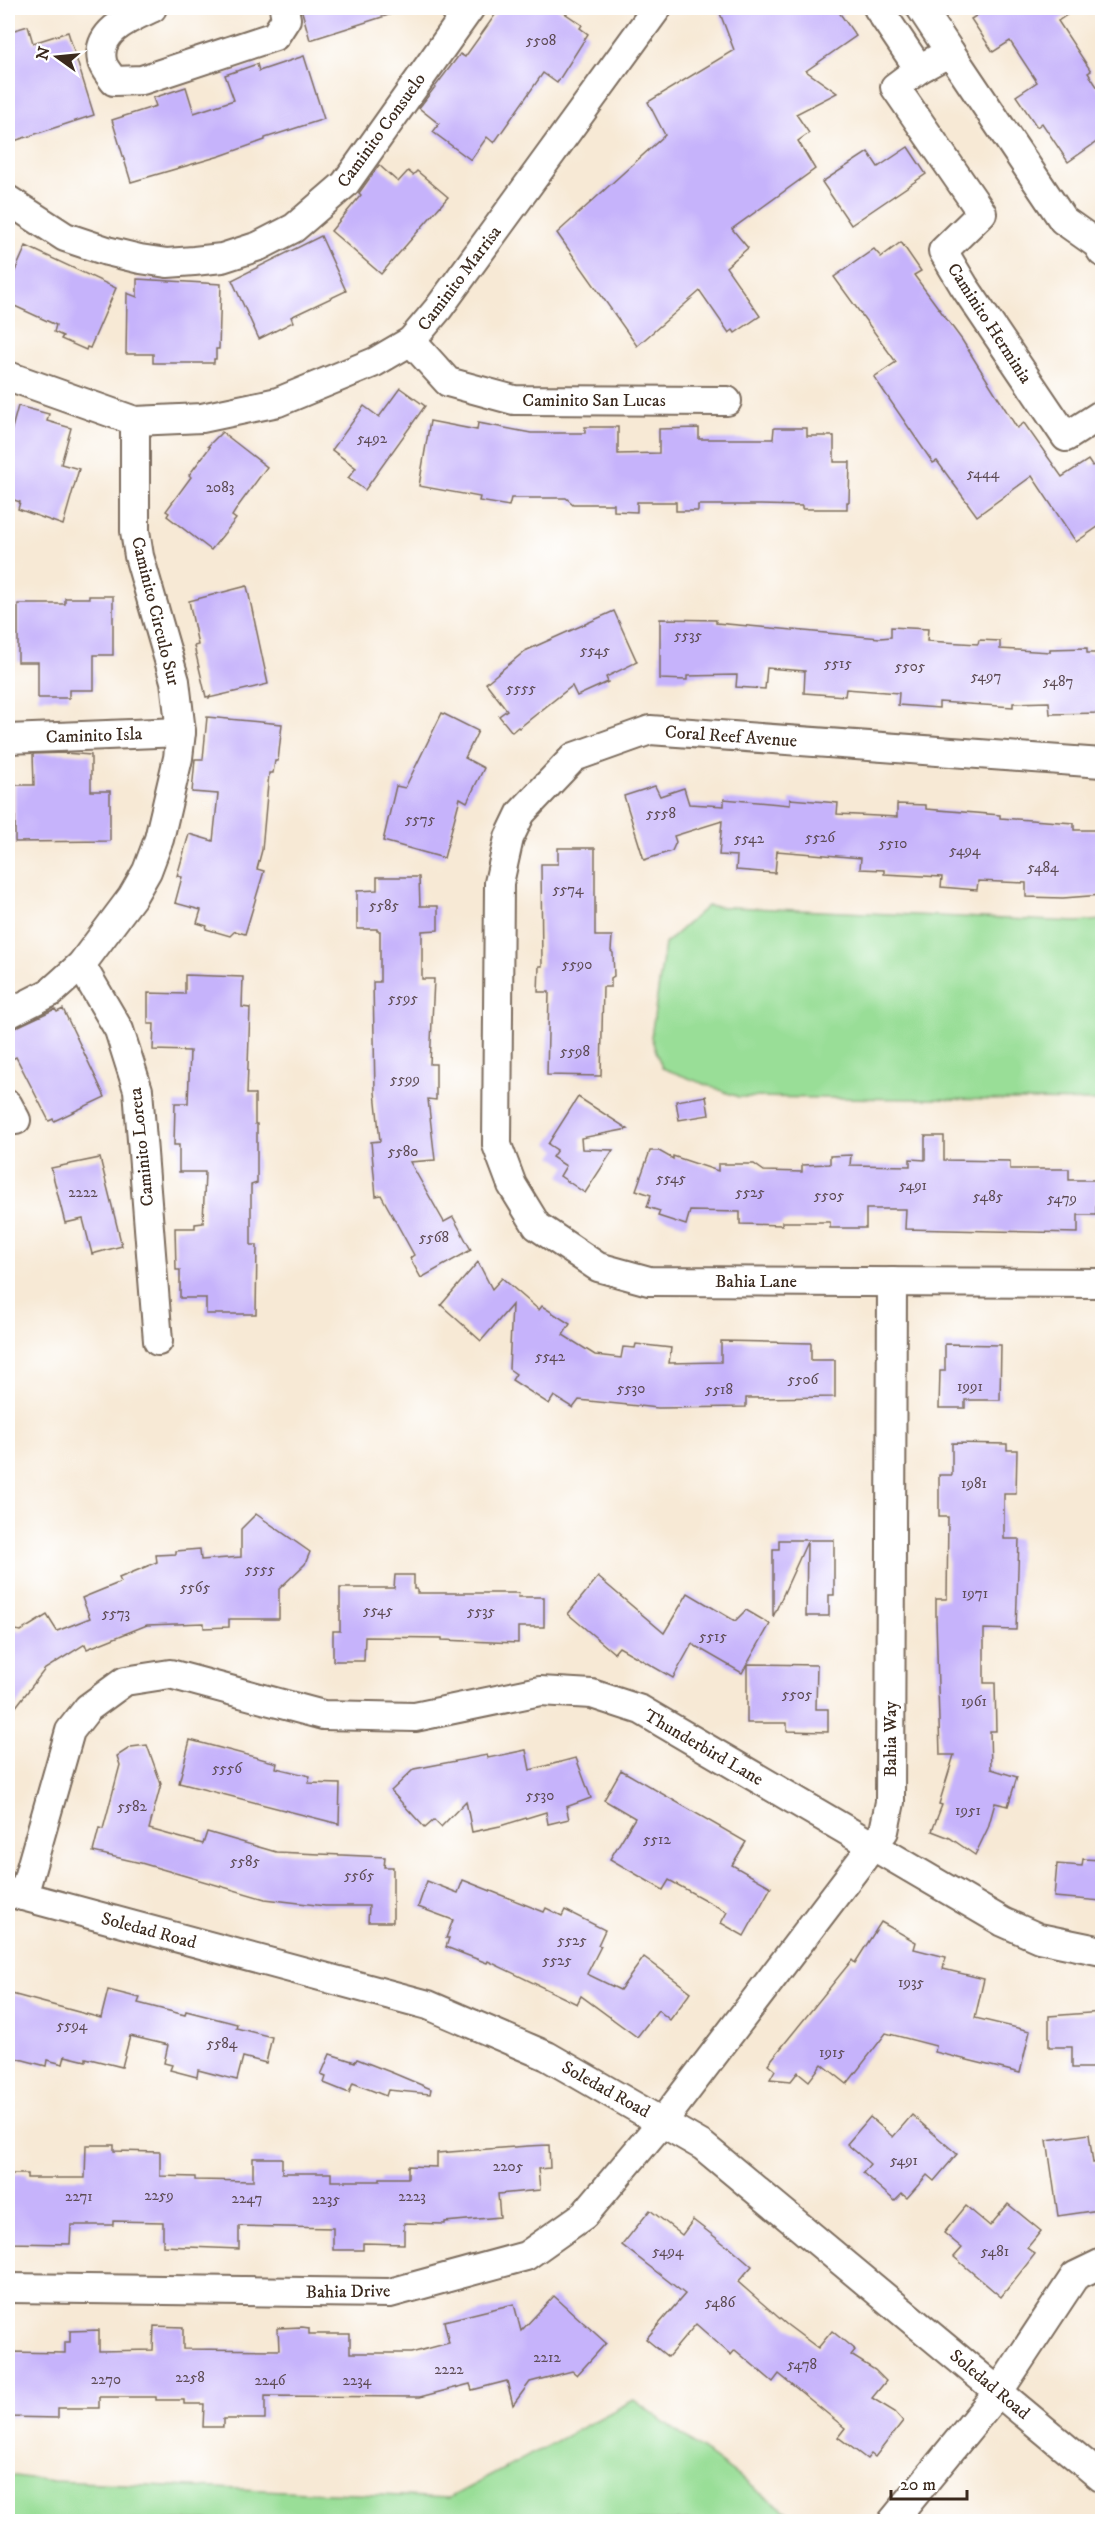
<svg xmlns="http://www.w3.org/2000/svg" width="1110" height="2529" font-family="'IM FELL DW Pica',serif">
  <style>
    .green { fill: #99de97; stroke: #6a845a; stroke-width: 1.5 }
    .building { fill: #c6b3fb }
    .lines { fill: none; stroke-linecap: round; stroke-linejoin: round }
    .minor-casing { stroke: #7d6d5e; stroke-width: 32 }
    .minor { stroke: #fff; stroke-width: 28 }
    .labels { text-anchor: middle; stroke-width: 5; stroke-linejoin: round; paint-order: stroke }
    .number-label { font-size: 15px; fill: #5e4c55 }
    .street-label { font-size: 18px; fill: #3b2a1e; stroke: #fff }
  </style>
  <rect width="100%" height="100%" fill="#fff"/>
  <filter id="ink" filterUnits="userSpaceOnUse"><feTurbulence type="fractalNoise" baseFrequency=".0167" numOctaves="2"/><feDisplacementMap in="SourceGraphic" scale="12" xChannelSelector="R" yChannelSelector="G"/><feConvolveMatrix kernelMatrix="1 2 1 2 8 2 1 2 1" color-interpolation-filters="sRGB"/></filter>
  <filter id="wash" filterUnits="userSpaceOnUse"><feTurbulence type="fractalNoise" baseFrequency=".008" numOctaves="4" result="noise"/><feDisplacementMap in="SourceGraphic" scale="24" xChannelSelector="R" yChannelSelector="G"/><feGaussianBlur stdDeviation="1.35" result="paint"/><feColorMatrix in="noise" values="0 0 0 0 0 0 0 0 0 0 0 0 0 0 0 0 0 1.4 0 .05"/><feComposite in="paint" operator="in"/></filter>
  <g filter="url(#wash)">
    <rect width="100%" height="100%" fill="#f7e9d5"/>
    <!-- green -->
    <g class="green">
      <path d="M707,906L1077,922L1102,920V1101L738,1097L662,1068L651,1037L665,944Z"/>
      <path d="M634,2400L799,2521H8V2475L53,2481L449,2498Z"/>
    </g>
    <g id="blocks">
      <!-- building -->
      <g class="building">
        <path d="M301,8H397L398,12L310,40Z"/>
        <path d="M500,8H557L582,25L580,28L588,34L557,83L543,73L494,143L487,137L471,160L433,132L439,124L419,108L460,54L465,57Z"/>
        <path d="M718,8H836L856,36L806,71L837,93L796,114L809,133L798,141L815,169L732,229L748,248L726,267L760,316L735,333L733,330L729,333L700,291L637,346L557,233L665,135L648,102L734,50Z"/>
        <path d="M988,8H1077L1058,21L1091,71L1088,73L1102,94V138L1068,162L1042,123L1037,127L1016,96L1037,82L1010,41L993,52L971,19Z"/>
        <path d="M28,26L33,43L68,32L94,115L8,143V32Z"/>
        <path d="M304,56L324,119L265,138V140L220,156L131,182L112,120L156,106L153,98L186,87L194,113L234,100L225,75L257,64L259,71Z"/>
        <path d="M908,147L926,174L851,225L822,182L868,152L878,167Z"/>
        <path d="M379,165L398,182L408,171L413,175L417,171L448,197L381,274L331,231L361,195L359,193Z"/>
        <path d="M321,236L346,291L291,317L293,322L259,339L232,280Z"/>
        <path d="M901,242L921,271L914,275L962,340L1017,428L1024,423L1062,477L1088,460L1092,466L1102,459V524L1076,542L1032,476L977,516L937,461L933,463L874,377L896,362L834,277L874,249L881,257Z"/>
        <path d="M26,246L116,288L90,348L87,347L86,350L61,339L63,336L54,332L56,325L8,303V287Z"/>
        <path d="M137,279L221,284L219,349H216V359H214V363H153V354H126L127,293L137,297Z"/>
        <path d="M400,388L425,406L365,490L348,478L356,468L332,450L364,406L379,417Z"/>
        <path d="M18,406L49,414L47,421L71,428L61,464L79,469L63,525L18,509L20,502L8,498V443Z"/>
        <path d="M430,421L477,430L478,423L531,433H585V427H618V454L659,453V429L699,428V439H773L774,428H807V436H834V462H850L849,502H847V509H802V506L761,505H698V511H676V502H637V512L614,511V504H573L566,498H511L509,506L479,501L480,497L419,486Z"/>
        <path d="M222,432L267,467L239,505L232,516L236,519L211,550L167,516L169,513L166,511L191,477L189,475L210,447L208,446Z"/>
        <path d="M247,586L268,684L209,698L210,696L206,697L194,646L198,645L189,601Z"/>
        <path d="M89,596H113V655H94V690H69V698H38V662H18V604H65V598H89Z"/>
        <path d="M614,611L637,662L606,677L608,682L577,696L572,686L519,728L518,727L512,732L499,716L507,710L486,683L525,651Z"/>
        <path d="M660,619L716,620V623L880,638L891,637V627L928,629L927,641L978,644L979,640L1000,641V649L1050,652V649L1087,648V653H1102V713L1050,714L1049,702L1013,703V707L939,702V708L898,705L899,693L846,689L845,696L804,693L805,671L767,668L765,689L736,687L737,675L687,676V680L660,679Z"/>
        <path d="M442,713L478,731L465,758L484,768L467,802L460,798L444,858L383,841L396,786L405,788Z"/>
        <path d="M207,717L282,724L278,761H275L273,773H269L262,850L257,869L264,871L245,934L235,931L230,936L206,929L207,926L197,923L201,910L175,903L182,877L177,876L189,834L213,841L218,794L192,792L195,759H203Z"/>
        <path d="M64,753L91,755V791H110V841L15,842V785H34L33,754Z"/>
        <path d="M655,786L660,796L684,788L689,804L724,806V799L790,805V799L838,803L837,814L897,817V804L926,805V809L1000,815V818L1074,823V830H1102V895L1063,898L1026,897V883L978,881L977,890L941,887L942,877L884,874V870L860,869L861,858L777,851L775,873L736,870L737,856L719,855L722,821L674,836L676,842L672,851L644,860L624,796Z"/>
        <path d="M558,848H595V936H612L611,951L613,953L614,976L611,978V987H603L601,1076L547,1075L549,992H538L539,966H542L541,864H558Z"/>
        <path d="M377,877H419L420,906H438V930L422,931V979H434L430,1064H436V1100L428,1099L435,1160L410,1162L444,1222L453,1217L471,1250L421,1278L410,1258L414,1255L381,1195L376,1196L371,1142L380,1141L375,1092L373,982H380V931H377V929H357V891L377,890Z"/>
        <path d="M185,975L243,977L242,1007L250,1008L247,1094H255V1124H257V1183L251,1185V1245H257L256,1314H206V1298H180V1270H176L175,1228H195V1224L203,1223L205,1172H179V1145H174L175,1103H188L190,1051L153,1050L154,1024H148V993L185,994Z"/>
        <path d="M55,1009L57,1012L63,1009L105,1097L54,1121L53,1119L49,1121L16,1057L8,1061V1031Z"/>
        <path d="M706,1096L709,1115L679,1120L676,1101Z"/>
        <path d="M578,1097L628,1129L581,1138L582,1149L613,1150L585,1193L560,1176L566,1166L552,1157L557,1150L548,1144Z"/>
        <path d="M925,1136H944V1160L1010,1161V1169H1069V1180H1096V1215H1078V1233L905,1229L906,1209H866V1228H830V1222H782V1225L740,1224V1212L690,1211L686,1225L658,1216L660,1211L647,1207L651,1195L636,1190L650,1151H659L673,1159V1156L718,1171V1164H754L764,1171L802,1172V1165L830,1164V1156L851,1155L850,1165L910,1166V1159L925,1160Z"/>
        <path d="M100,1158L122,1246L92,1254L83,1219L65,1223L51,1168Z"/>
        <path d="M478,1262L492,1289L502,1278L539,1310L542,1306L570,1324L563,1335L595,1355L621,1358L623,1347L635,1348L636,1344L671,1348L669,1363L721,1362V1341L811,1343V1360H835V1397L746,1398V1407L658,1408L579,1400L573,1408L554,1396L549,1404L512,1380L516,1374L509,1369L512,1305L481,1341L441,1305Z"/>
        <path d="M945,1344L1001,1345L1000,1400H965V1408H939L940,1371H945Z"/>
        <path d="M952,1443L1007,1444V1450H1017L1016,1494H1004V1539H1019L1016,1630L984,1629V1683H995L996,1731H990L991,1769L1017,1777L1008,1806L995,1803L988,1828L975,1855L950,1838L932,1831L942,1805L939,1804L954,1755H940L936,1619V1599H947L948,1517H939V1475H952Z"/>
        <path d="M256,1514L310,1552L305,1564L279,1589V1619H229V1627L204,1628V1623L147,1625L87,1649L85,1644L45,1669L8,1717V1640L15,1630L21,1631L47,1615L57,1631L90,1618L82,1598L121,1582L119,1578L157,1562L156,1555L176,1554V1551L200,1549L201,1560L241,1557V1529Z"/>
        <path d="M779,1540H834V1595H829V1616H806L807,1542L773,1617V1549H779Z"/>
        <path d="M395,1575H414V1589H417V1593H519L518,1597H544V1627H518V1643L442,1640V1638L365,1637L364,1661H333V1631H340V1588H394Z"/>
        <path d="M598,1577L664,1633L688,1593L735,1621L746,1610L770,1624L742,1673L692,1644L673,1678L619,1647L614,1653L568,1614Z"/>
        <path d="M747,1664L817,1665L816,1709H828V1732L787,1731V1723H747Z"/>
        <path d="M190,1740L277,1763L276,1768L310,1776L308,1783L340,1784L339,1824L179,1783Z"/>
        <path d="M147,1745L161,1784L149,1829L203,1844L207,1832L276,1852L385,1857L384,1867H393V1922H368L369,1906H325L265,1899L141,1863L93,1852L99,1828L103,1829L120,1765L117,1756L131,1747Z"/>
        <path d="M526,1750L530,1770L576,1758L591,1798L566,1807L569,1819L548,1824L546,1812L500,1826L472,1832L466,1801L441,1827L434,1820L425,1828L391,1791L414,1769L487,1755L488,1758Z"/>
        <path d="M621,1770L746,1842L732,1865L771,1887L744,1936L721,1923L727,1912L669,1880L663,1890L610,1859L635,1818L604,1800Z"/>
        <path d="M1083,1859L1102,1860V1901L1054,1897L1057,1864L1082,1866Z"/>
        <path d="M463,1880L544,1912L546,1908L562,1916L565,1910L605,1930L598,1945L601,1946L587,1974L620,1990L644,1957L691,1992L670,2020L658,2010L637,2037L581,1996L577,2004L488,1961L487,1963L446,1947L449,1938H446L453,1920L418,1907L427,1881L458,1893Z"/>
        <path d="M881,1922L916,1942L914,1949L946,1957L943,1969L984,1979L975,2018L1030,2031L1020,2073L935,2052L936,2046L886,2033L847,2084L822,2064L809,2081L798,2072L791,2081L770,2079L775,2070L768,2064L852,1960L855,1963Z"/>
        <path d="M108,1990L140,1998L138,2003L185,2015L186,2011L237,2024L236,2028L272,2037L266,2063L243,2057L237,2080L198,2070L197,2077L170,2070L172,2065L164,2063L168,2045L130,2036L122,2067L86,2058V2061L65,2056L63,2064L47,2060L46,2066L8,2056V1993L101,2018Z"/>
        <path d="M1102,2012V2068H1072V2047H1049V2016Z"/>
        <path d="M330,2054L355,2062L357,2059L393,2073L431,2089L430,2094L388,2090L386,2096L353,2083L349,2093L324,2083L326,2077L321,2075Z"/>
        <path d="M912,2115L957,2154L934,2181L927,2175L907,2198L902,2194L895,2201L863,2173L870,2164L847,2144L870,2117L893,2137Z"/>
        <path d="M1089,2134L1093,2163L1102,2161V2197L1098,2198L1099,2210L1058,2216L1047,2140Z"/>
        <path d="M86,2145H114V2151L160,2152V2176L195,2177V2180L253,2181V2158H282V2173H331V2181H380V2178H408V2166L437,2167V2153L528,2146L549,2145L550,2168L538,2169L540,2190L498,2194L500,2217L445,2222V2224L404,2223V2244L363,2243V2250H333V2228L239,2226V2249L163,2246V2222L113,2221V2225H71L70,2244L8,2243V2174H27V2178H85Z"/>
        <path d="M1008,2204L1041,2231L1027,2248L1035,2254L1001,2297L954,2257L962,2248L944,2233L966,2206L990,2226Z"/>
        <path d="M650,2210L682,2235L693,2220L728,2247L729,2246L752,2266L738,2282L786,2324L818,2348L832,2331L855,2350L851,2355L875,2370L886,2381L872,2398L895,2412L903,2421L875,2457L871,2454L867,2459L838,2437L845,2428L779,2374L773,2382L735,2350L731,2355L696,2324L668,2357L646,2339L685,2294L622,2245Z"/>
        <path d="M554,2296L606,2343L577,2375L572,2371L530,2382L513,2405L507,2381L472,2390L470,2384L420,2397L265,2396V2419H223V2427H203L204,2404H184V2400H156V2397H99V2408H58V2418L8,2417V2352L65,2353V2342H70V2331L99,2330V2351L153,2350L154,2326L183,2327V2349L279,2350L278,2328L302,2327L309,2328V2334H350V2353H411L449,2343L444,2321L514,2304L521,2331Z"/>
      </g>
    </g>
  </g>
  <g filter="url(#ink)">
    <use href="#blocks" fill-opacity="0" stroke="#7d6d5e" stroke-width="1.5"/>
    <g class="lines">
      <!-- minor casing -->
      <g class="minor-casing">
        <g id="minor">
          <path d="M152,8C130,18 96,31 102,61C103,68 110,75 114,81L142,80L275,36L286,19L284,8"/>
          <path d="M878,8L919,69L950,52L1063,220L1097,244L1102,252"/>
          <path d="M921,8L950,52"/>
          <path d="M919,69L895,87L982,213L943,251L964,286L1066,437L1102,414"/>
          <path d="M8,200L65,237L107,251L140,259L167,263L194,261L222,258L259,246L294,228L345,184L470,8"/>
          <path d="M411,341L448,382L514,400L727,401"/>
          <path d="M8,376L135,421L202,418L278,402L375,362L411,341L438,309L657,8"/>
          <path d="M8,739L181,732"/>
          <path d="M1102,763L650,730L574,757L521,813L509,838L499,883L497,1145L512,1185L537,1226L598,1267L649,1281L1102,1283"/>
          <path d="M81,965L119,1030L138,1090L158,1341"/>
          <path d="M8,1014L51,992L81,965L132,897L147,871L159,839L178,758L181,732L175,681L139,556L135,531V421"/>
          <path d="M8,1105L16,1120"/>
          <path d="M8,1892L428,2005L547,2056L703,2146L1102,2478"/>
          <path d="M23,1896L70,1731L88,1708L125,1681L170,1674L323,1715L415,1717L540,1691L592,1694L641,1710L1003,1922L1039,1938L1102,1951"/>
          <path d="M8,2288L390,2293L526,2256L584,2215L663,2121L884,1831L890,1802L892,1282"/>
          <path d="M892,2522L999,2391L1075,2276L1102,2263"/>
        </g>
      </g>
      <!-- minor -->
      <use href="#minor" class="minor"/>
    </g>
  </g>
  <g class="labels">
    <!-- number labels -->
    <g class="number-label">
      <text x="541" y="45">5508</text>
      <text x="372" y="443">5492</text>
      <text x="983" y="478">5444</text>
      <text x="220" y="492">2083</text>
      <text x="688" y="640">5535</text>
      <text x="595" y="655">5545</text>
      <text x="838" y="668">5515</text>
      <text x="910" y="671">5505</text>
      <text x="986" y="681">5497</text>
      <text x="1058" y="686">5487</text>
      <text x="521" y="693">5555</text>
      <text x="661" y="818">5558</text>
      <text x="420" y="824">5575</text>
      <text x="820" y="842">5526</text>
      <text x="749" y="843">5542</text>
      <text x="893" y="848">5510</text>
      <text x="965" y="855">5494</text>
      <text x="1043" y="872">5484</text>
      <text x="568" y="894">5574</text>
      <text x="384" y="910">5585</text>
      <text x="577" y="969">5590</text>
      <text x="403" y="1003">5595</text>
      <text x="575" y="1056">5598</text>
      <text x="405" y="1084">5599</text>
      <text x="403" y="1156">5580</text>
      <text x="671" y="1183">5545</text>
      <text x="913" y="1190">5491</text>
      <text x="83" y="1197">2222</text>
      <text x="750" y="1197">5525</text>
      <text x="829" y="1200">5505</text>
      <text x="988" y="1201">5485</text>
      <text x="1062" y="1203">5479</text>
      <text x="434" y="1242">5568</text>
      <text x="550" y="1361">5542</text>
      <text x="803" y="1384">5506</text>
      <text x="970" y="1391">1991</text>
      <text x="631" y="1393">5530</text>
      <text x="719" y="1394">5518</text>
      <text x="974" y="1488">1981</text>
      <text x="260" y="1574">5555</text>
      <text x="195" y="1592">5565</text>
      <text x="975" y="1598">1971</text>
      <text x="378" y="1615">5545</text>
      <text x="481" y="1616">5535</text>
      <text x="116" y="1618">5573</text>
      <text x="713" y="1641">5515</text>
      <text x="797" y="1699">5505</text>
      <text x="974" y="1706">1961</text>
      <text x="227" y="1773">5556</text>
      <text x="540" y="1800">5530</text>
      <text x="132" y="1811">5582</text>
      <text x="968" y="1815">1951</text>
      <text x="657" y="1844">5512</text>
      <text x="245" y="1866">5585</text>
      <text x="359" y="1880">5565</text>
      <text x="572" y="1945">5525</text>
      <text x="557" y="1965">5525</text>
      <text x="911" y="1987">1935</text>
      <text x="72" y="2030">5594</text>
      <text x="222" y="2048">5584</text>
      <text x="832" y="2057">1915</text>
      <text x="904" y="2165">5491</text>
      <text x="508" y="2171">2205</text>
      <text x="159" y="2200">2259</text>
      <text x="79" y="2201">2271</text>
      <text x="412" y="2201">2223</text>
      <text x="247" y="2203">2247</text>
      <text x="326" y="2204">2235</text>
      <text x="668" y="2256">5494</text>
      <text x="995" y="2256">5481</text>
      <text x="720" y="2307">5486</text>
      <text x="547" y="2362">2212</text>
      <text x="802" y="2369">5478</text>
      <text x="449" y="2374">2222</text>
      <text x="190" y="2382">2258</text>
      <text x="106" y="2384">2270</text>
      <text x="270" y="2385">2246</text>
      <text x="357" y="2385">2234</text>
    </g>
    <!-- street labels -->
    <g class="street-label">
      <text transform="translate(381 130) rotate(-54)" y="6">Caminito Consuelo</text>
      <text transform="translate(459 278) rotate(-53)" y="6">Caminito Marrisa</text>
      <text transform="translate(990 323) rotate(57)" y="6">Caminito Herminia</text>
      <text x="594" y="406">Caminito San Lucas</text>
      <text transform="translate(156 611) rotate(76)" y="6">Caminito Circulo Sur</text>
      <text transform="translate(94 735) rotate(-2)" y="6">Caminito Isla</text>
      <text transform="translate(731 736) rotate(4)" y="6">Coral Reef Avenue</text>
      <text transform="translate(141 1147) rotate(-96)" y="6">Caminito Loreta</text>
      <text x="756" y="1287">Bahia Lane</text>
      <text transform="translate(890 1739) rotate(-90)" y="6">Bahia Way</text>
      <text transform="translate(704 1747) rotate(30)" y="6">Thunderbird Lane</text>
      <text transform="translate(149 1930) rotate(15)" y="6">Soledad Road</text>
      <text transform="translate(606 2089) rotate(29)" y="6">Soledad Road</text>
      <text transform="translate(348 2291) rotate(-1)" y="6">Bahia Drive</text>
      <text transform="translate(990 2384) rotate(40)" y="6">Soledad Road</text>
    </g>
  </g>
  <!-- margin -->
  <rect width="1110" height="2529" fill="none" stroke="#fff" stroke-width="30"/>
  <!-- north arrow -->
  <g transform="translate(57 57) rotate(285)" stroke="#ffffff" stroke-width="4.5" paint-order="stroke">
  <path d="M0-4.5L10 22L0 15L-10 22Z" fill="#3b2a1e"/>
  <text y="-9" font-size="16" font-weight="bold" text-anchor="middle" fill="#3b2a1e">N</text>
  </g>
  <!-- scale -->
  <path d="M891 2490v9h76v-9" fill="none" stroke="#3b2a1e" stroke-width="3"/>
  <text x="900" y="2490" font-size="18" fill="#3b2a1e" stroke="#ffffff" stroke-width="4.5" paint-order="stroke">20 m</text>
</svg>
